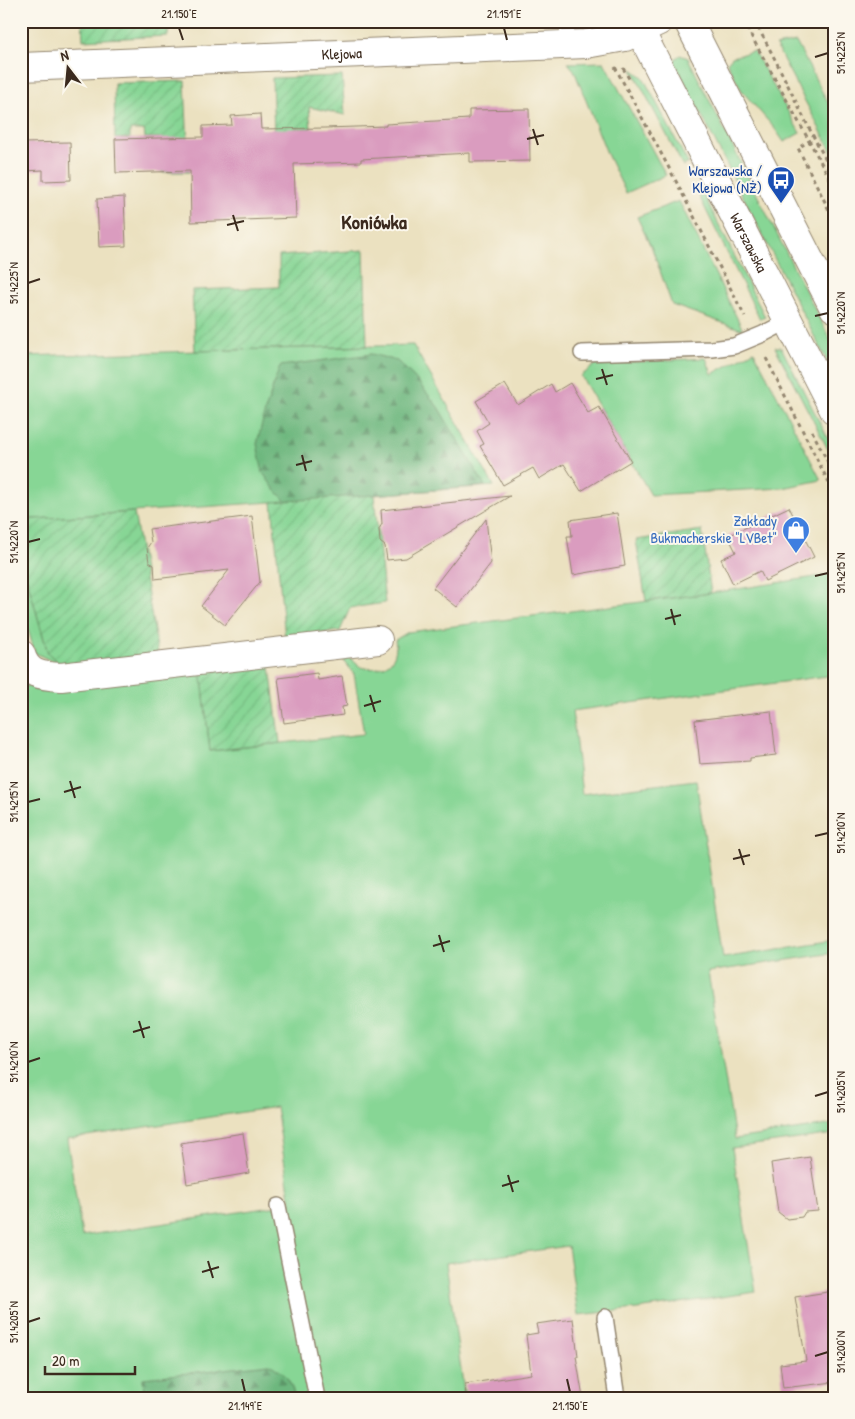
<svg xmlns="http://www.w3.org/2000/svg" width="855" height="1419" font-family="'Patrick Hand',sans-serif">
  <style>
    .green { fill: #87d695; stroke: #61805a; fill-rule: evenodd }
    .forest { fill: url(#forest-firs); stroke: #54704e }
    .garden { fill: url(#garden-furrows); stroke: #61805a }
    .building { fill: #da9cbf }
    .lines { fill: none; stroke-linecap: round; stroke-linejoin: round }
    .lane-casing { stroke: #93866f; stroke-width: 18 }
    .street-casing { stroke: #93866f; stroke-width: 30 }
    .secondary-casing { stroke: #93866f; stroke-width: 30 }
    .path { stroke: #93866f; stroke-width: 3; stroke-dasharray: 4 4; stroke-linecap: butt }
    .lane { stroke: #fff; stroke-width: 15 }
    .street { stroke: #fff; stroke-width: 28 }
    .secondary { stroke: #fff; stroke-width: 28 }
    .ticks { fill: none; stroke: #3b2a1e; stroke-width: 2 }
    .labels { text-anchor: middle; stroke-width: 4; stroke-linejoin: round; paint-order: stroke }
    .street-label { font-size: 15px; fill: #3b2a1e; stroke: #fbf7ec }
    .transit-label { font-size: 15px; fill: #164399; stroke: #fbf7ec; text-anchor: end }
    .shop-label { font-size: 15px; fill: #366cbe; stroke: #fbf7ec; text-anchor: end }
    .district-label { font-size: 20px; font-weight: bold; fill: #3b2a1e; stroke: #fbf7ec }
    .neatline { fill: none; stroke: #3b2a1e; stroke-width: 2 }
    .ticks-label { font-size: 12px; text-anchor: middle; fill: #3b2a1e }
  </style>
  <defs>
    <pattern id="forest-firs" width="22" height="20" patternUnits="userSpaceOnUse" patternTransform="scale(1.25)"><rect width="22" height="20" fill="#6db77e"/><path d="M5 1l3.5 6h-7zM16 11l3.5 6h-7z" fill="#5b9567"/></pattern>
    <pattern id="garden-furrows" width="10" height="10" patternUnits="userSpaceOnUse" patternTransform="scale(1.25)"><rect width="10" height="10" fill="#87d695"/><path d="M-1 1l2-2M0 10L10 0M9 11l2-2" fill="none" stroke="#75b880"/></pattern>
  </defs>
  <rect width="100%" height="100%" fill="#fbf7ec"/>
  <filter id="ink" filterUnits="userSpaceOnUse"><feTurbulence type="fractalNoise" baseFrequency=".02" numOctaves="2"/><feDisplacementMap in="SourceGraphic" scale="10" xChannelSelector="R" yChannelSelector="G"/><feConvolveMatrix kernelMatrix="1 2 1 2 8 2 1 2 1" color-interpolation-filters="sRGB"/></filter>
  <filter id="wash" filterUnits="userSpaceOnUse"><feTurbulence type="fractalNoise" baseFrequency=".0096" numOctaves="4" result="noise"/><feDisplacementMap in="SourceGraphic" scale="20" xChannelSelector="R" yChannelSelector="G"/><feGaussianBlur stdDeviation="1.12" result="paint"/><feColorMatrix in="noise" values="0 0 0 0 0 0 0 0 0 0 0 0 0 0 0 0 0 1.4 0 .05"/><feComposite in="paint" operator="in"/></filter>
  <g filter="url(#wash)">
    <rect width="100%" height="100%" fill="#ebe1c0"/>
    <!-- green -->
    <g class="green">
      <path d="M796,42L834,114V156L776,46Z"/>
      <path d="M754,51L800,133L784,142L775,129L742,91L727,63L732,57Z"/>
      <path d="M680,55L688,58L834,347V375L676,65L675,59Z"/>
      <path d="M604,62L666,175L626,193L608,156L574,70L568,63Z"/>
      <path d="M632,69L643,77L688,163L683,166Z"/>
      <path d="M703,193L765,317L760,319L698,194Z"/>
      <path d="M679,201L743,330L672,305L653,251L637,217Z"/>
      <path d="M413,345L494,486L21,520V356Z"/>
      <path d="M775,347H781L834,450V461Z"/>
      <path d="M754,351L821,480L783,488L651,495L581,376L596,364L706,358L712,374Z"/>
      <path d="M21,558L48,653L62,666L35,653L21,606Z"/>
      <path d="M834,572V675L572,711L582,794L696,780L723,958L834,940V953L708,972L735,1139L834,1124V1134L732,1148L756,1292L637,1309L578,1315L568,1246L446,1263L465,1398H21V776L25,775L21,757V686L74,684L201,668L210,751L364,734L354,674L338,653C341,654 345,656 349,657C353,660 357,665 361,667C382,673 400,662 395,640L408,632L711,593L822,576ZM276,1107L291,1204L82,1236L67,1139Z"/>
    </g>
    <!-- forest -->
    <g class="forest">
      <path d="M372,354L397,361L414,377L438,407L485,486L287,502L275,490L263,473L257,444L265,411L280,366Z"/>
      <path d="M269,1364C285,1373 291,1379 295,1398H144L143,1378Z"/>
    </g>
    <!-- garden -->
    <g class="garden">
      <path d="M82,21H169L168,36L83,40Z"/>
      <path d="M342,76L345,115L309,107L311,128H295L275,163L272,78Z"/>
      <path d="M185,81L189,172H161L160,138H145L144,130H130V138L115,139L114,83Z"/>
      <path d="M364,250L367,346L195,351L192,290L279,287V256Z"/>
      <path d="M374,495L385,603L350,608L340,631L285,638L272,502Z"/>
      <path d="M134,512L158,654L62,666L48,653L21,558V520Z"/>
      <path d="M702,530L711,593L646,601L636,540Z"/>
      <path d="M269,660L280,743L210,751L201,668Z"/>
    </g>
    <g id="blocks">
      <!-- building -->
      <g class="building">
        <path d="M529,109L530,161L470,162V153L361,159V162L294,164L296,218L191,222L190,171L116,173L115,139L203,137V126L232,125L231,116L260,114L261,129L325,128L386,126V124L469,119V110Z"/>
        <path d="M70,142L71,180L43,181V170L24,171L23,143Z"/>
        <path d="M124,197L126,246L99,247L97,199Z"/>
        <path d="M570,383L588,413L599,407L631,461L581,491L564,464L539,479L533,468L503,485L480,446L484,444L477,431L489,423L476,401L505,384L518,405L551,384L555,392Z"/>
        <path d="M510,496L406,558L387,560L385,546L380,542L379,529L382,524L381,510Z"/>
        <path d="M789,507L814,557L765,581L760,571L733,584L721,559L736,552L728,536Z"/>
        <path d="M617,513L625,566L573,575L567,536H572L570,520Z"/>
        <path d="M252,516L260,582L225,625L201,606L229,570L155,579L154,565L149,562L147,548L151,542L149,529Z"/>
        <path d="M486,519L491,563L457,607L433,588Z"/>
        <path d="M317,673L318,680L342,676L347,706L342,707L343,715L284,723L278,678Z"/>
        <path d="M771,711L776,755L750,758V761L700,764L695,720Z"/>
        <path d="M243,1133L249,1173L187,1184L181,1143Z"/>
        <path d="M810,1157L818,1211L805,1212L802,1217L787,1219L778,1212L771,1163Z"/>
        <path d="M834,1291V1382L783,1388L780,1364L806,1361L795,1297Z"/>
        <path d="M573,1319L578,1356H576L583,1398H466L465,1384L531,1374L526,1335L538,1333L536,1324Z"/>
      </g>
    </g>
  </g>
  <g filter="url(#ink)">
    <use href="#blocks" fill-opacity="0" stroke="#93866f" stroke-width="1"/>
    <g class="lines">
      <!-- lane casing -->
      <g class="lane-casing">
        <g id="lane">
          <path d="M582,353L712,349L734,346L763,334L788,321"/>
          <path d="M278,1206L317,1398"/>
          <path d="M605,1317L617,1398"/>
        </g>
      </g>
      <!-- street casing -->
      <g class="street-casing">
        <g id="street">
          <path id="s1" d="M21,67L586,44L625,37L659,21"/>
          <path d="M21,654C27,675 42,676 61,677L378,640"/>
        </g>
      </g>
      <!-- secondary casing -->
      <g class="secondary-casing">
        <g id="secondary">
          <path id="s2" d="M635,21L834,410"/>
          <path d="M688,21L834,308"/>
        </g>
      </g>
      <!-- path -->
      <g class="path">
        <path d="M743,21L834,186"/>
        <path d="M754,21C783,70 804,124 834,173"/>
        <path d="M615,67L678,185L745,317"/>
        <path d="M623,68L631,82"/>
        <path d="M811,140L798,148L834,220"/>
        <path d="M766,358L834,493"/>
        <path d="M812,431L834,474"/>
      </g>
      <!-- lane -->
      <use href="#lane" class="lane"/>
      <!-- street -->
      <use href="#street" class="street"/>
      <!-- secondary -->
      <use href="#secondary" class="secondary"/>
    </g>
  </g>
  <!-- ticks -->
  <path class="ticks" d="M179,28L183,40M504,28L507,40M815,57L828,53M533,129L538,145M527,139L544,135M233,215L238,231M227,225L244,221M28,283L40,279M815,316L828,313M602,369L607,385M596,379L613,375M302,455L306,471M296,465L312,461M28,542L40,539M815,576L828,573M671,609L675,625M665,619L681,615M370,695L375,712M364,706L381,701M70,781L75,798M64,792L81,787M28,802L40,799M815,836L828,833M739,849L744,865M733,859L750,855M439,935L444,952M433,946L450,941M139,1021L144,1038M133,1032L150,1027M28,1062L40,1058M815,1096L828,1092M508,1175L513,1192M502,1186L519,1181M208,1261L213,1278M202,1272L219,1267M28,1322L40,1318M815,1356L828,1352M242,1379L245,1392M567,1379L570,1392"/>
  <!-- icons -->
  <defs>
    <g id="bus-pin" transform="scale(1.4375)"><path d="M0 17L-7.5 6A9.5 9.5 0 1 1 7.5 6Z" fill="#1a4fb4" stroke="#fbf7ec"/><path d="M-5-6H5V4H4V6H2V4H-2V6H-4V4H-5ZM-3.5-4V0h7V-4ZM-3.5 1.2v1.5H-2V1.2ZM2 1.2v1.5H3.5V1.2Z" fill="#fff"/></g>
    <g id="shop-pin" transform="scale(1.4375)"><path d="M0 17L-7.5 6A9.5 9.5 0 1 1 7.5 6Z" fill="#3f7fe0" stroke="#fbf7ec"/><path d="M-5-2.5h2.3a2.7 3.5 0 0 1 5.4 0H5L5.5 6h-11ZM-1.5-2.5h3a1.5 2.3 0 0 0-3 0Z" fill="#fff"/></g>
  </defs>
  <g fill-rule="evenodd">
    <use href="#bus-pin" x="781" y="180"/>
    <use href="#shop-pin" x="796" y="530"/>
  </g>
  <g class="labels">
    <!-- street labels -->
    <g class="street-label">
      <text dy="5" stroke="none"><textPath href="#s1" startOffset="321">Klejowa</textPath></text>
      <text dy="5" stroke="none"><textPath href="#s2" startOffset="249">Warszawska</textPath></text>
    </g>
    <!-- transit labels -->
    <g class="transit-label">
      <text x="762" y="176">Warszawska /<tspan x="762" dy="17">Klejowa (NŻ)</tspan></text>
    </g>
    <!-- shop labels -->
    <g class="shop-label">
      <text x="777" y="526">Zakłady<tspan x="777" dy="17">Bukmacherskie "LVBet"</tspan></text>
    </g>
    <!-- district labels -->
    <g class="district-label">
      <text x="374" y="229">Koniówka</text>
    </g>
  </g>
  <!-- margin -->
  <rect width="855" height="1419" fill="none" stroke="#fbf7ec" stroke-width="55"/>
  <!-- north arrow -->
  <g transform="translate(68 68) rotate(344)" stroke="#fbf7ec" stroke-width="4" paint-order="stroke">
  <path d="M0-4L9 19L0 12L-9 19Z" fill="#3b2a1e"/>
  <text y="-8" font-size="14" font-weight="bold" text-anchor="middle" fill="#3b2a1e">N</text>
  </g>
  <!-- scale -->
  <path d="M45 1366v8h90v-8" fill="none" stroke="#3b2a1e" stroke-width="2.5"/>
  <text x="52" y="1366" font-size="15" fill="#3b2a1e" stroke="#fbf7ec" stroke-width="4" paint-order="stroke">20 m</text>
  <rect x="28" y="28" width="800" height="1364" class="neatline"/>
  <g class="ticks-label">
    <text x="179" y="18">21.150°E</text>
    <text x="504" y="18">21.151°E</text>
    <text transform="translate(841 53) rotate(-90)" y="4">51.4225°N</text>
    <text transform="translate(14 283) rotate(-90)" y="4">51.4225°N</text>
    <text transform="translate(841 313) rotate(-90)" y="4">51.4220°N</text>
    <text transform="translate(14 542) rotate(-90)" y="4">51.4220°N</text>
    <text transform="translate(841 573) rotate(-90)" y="4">51.4215°N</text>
    <text transform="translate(14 802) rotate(-90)" y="4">51.4215°N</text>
    <text transform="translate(841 833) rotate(-90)" y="4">51.4210°N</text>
    <text transform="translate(14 1062) rotate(-90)" y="4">51.4210°N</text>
    <text transform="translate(841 1092) rotate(-90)" y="4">51.4205°N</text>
    <text transform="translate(14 1322) rotate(-90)" y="4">51.4205°N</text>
    <text transform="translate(841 1352) rotate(-90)" y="4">51.4200°N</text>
    <text x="245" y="1410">21.149°E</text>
    <text x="570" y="1410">21.150°E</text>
  </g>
</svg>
